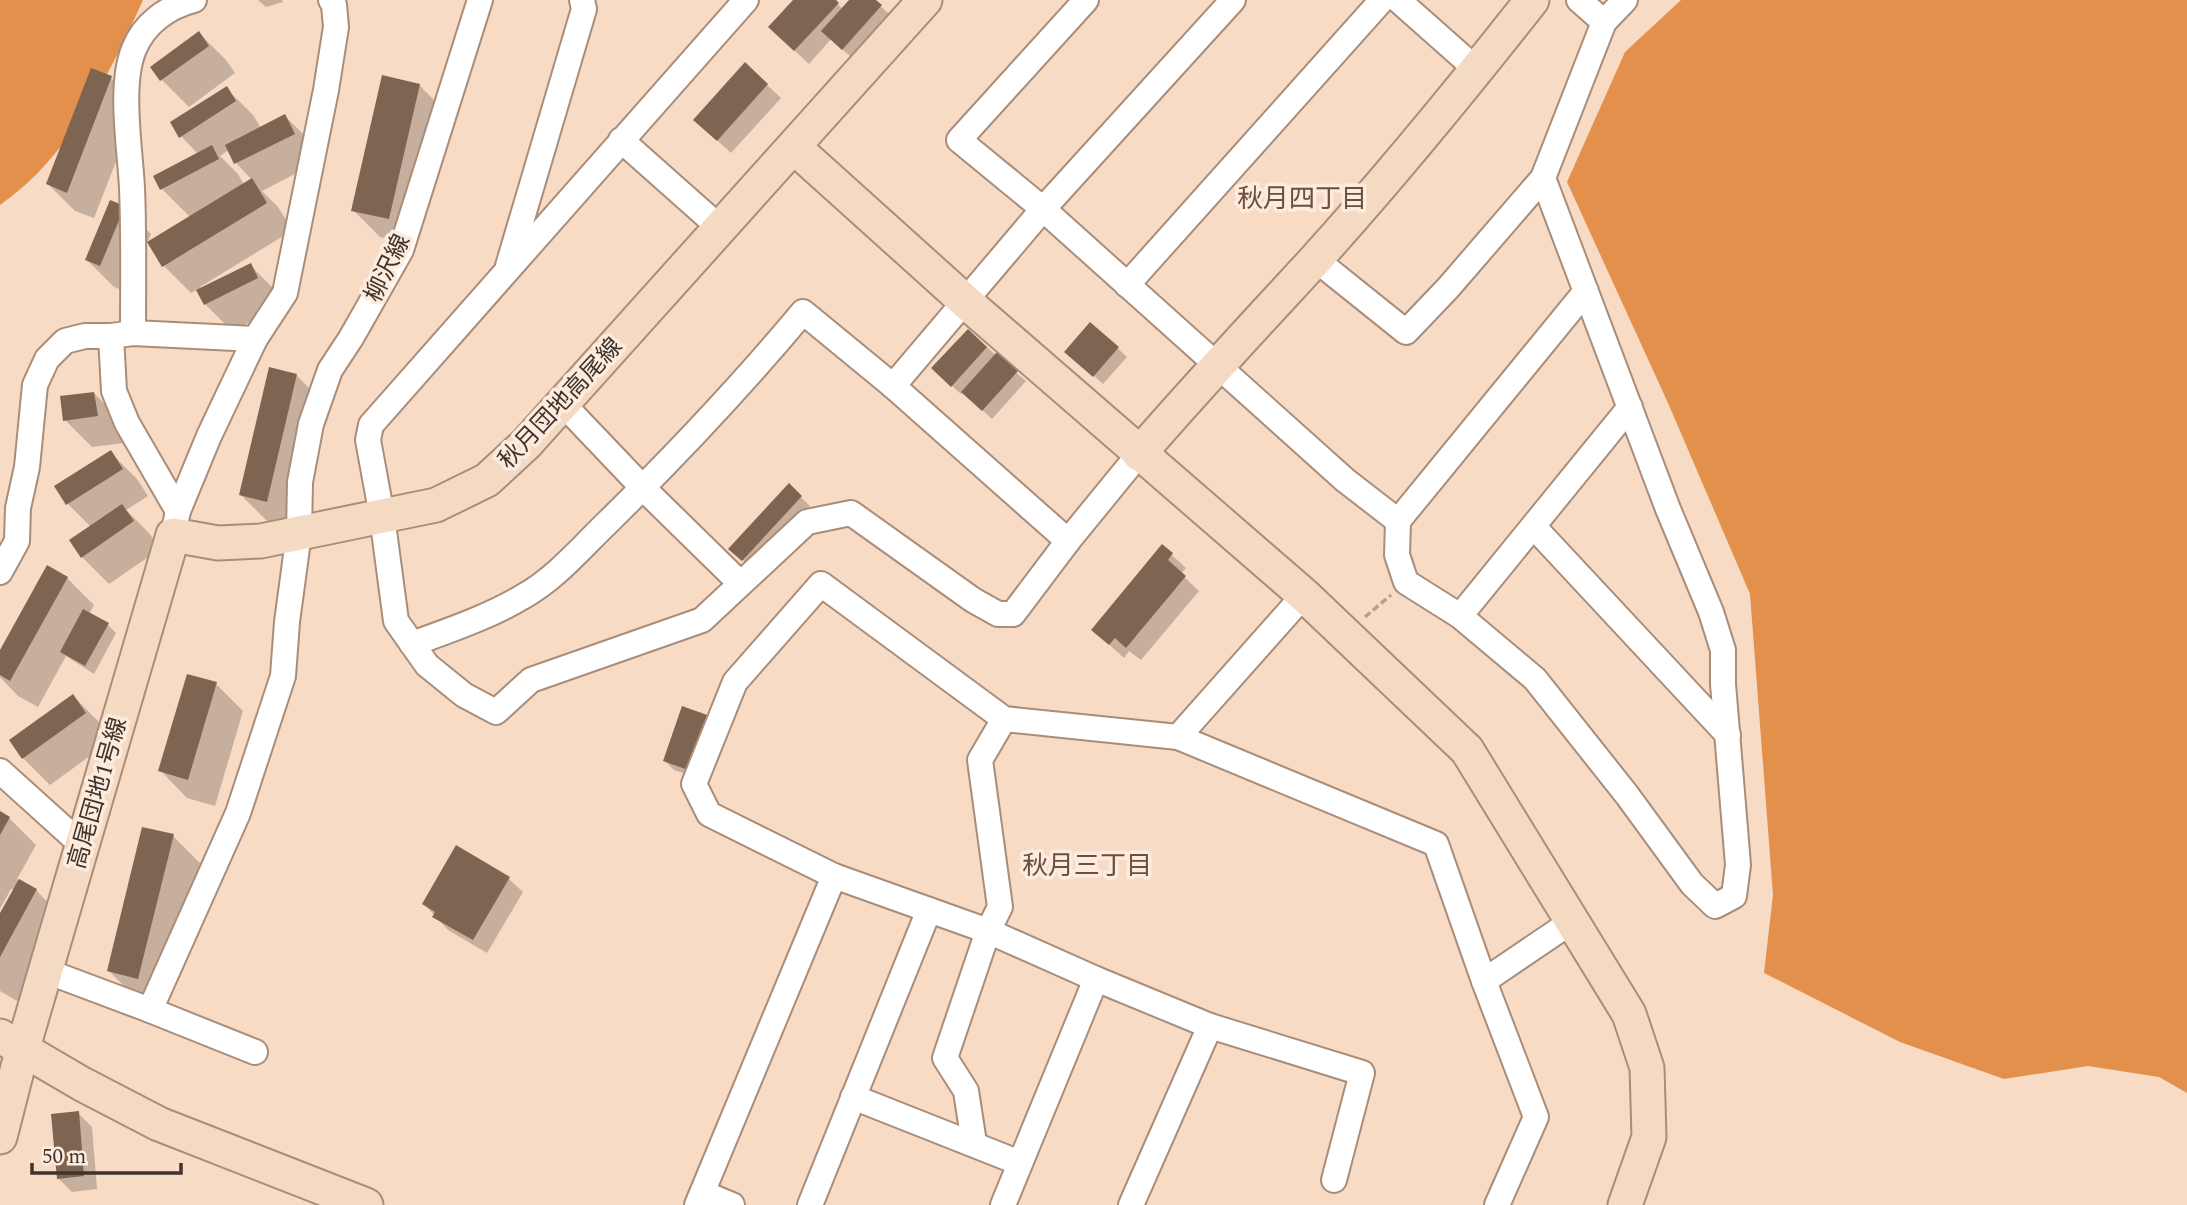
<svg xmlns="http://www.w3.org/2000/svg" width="2187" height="1205" font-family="Spectral,'Noto Sans JP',serif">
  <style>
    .forest { fill: #e2904c }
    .shadow { fill: #0003; fill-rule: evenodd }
    .building { fill: #7e6552 }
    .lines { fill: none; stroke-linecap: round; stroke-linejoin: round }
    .street-casing { stroke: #a98d79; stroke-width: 28 }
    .secondary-casing { stroke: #a98d79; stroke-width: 37 }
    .path { stroke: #b7a08f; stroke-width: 3.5; stroke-dasharray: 7 3.5; stroke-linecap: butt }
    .street { stroke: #fff; stroke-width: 24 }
    .secondary { stroke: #f5dac3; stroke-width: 33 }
    .labels { text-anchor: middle; stroke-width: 7; stroke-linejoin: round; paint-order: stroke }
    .street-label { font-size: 24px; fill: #3f332b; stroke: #fdebde }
    .neighbourhood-label { font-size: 26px; fill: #6a513f; stroke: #fdebde }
  </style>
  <rect width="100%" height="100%" fill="#f8dbc5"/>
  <!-- forest -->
  <g class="forest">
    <path d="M0,0H143C109,75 69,157 0,205Z"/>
    <path d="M1681,0H2187V1093L2159,1077L2088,1066L2004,1079L1900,1042L1764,973L1773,895L1750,594L1668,403L1567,182L1625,52Z"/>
  </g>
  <!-- shadow -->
  <g class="shadow">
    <path d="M258,0H282L283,2L266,7Z"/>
    <path d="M795,0H833L843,9L851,0H874L890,15L851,57L831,39L809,64L784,41Z"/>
    <path d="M199,33L226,60L235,73L189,107L162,80L152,67Z"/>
    <path d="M92,70L111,78L138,105L94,218L75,211L48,184Z"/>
    <path d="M419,85L446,112L415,245L380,237L353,210Z"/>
    <path d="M767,85L781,98L731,153L709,133Z"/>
    <path d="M226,88L253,115L261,128L285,116L312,143L320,161L262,191L278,207L293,230L200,287L202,290L250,265L277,292L284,305L232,331L205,304L198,289L191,293L164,266L150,243L191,218L162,189L155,177L198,154L181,136ZM229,150L236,163L252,180L244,185L238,174L220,156Z"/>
    <path d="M124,207L151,234L127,292L114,287L87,260Z"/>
    <path d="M1091,324L1127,357L1103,384L1076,360Z"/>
    <path d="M968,331L1026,381L992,419L963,392L961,394L942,377Z"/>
    <path d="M296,375L323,402L294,528L268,522L241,495Z"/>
    <path d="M94,393L121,421L124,443L92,447L65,420Z"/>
    <path d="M110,452L137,479L148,496L126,510L149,533L160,549L109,584L82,557L91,527L68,504Z"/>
    <path d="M789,486L810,506L752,569L731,548Z"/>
    <path d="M1163,547L1186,568L1181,574L1199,591L1141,660L1129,651L1124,658L1093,630Z"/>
    <path d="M48,567L67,578L94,605L89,614L107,624L116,633L94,674L66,656L38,707L18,696L0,677V653Z"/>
    <path d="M216,684L243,711L215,806L187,798L160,770Z"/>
    <path d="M73,696L100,723L112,740L50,785L23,758Z"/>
    <path d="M683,708L700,779L674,770L665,761Z"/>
    <path d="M0,813L9,818L36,845L17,879L36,890L63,918L17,1001L0,991V917L14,890L11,889L0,909Z"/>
    <path d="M173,836L200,863L165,1005L136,998L109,971Z"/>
    <path d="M509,879L523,892L487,953L448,930L424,904Z"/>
    <path d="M78,1113L92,1127L97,1189L72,1192L58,1178Z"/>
  </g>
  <!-- building -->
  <g class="building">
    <path d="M793,0H836L839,3L794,51L768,27Z"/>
    <path d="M849,0H876L882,5L842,50L821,31Z"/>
    <path d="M199,31L209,46L160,81L150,67Z"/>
    <path d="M745,62L768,84L717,141L693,120Z"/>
    <path d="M91,68L112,76L67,193L46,184Z"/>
    <path d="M382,75L420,84L389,219L351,211Z"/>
    <path d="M227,86L236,101L179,138L170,122Z"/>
    <path d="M285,114L295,134L234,164L225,145Z"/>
    <path d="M212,145L219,159L160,190L153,176Z"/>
    <path d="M252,178L267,203L162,267L147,242Z"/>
    <path d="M110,200L125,206L100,266L85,260Z"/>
    <path d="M251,263L258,278L204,305L196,290Z"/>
    <path d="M1090,322L1119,347L1093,377L1064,352Z"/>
    <path d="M968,329L987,347L951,387L931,368Z"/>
    <path d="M997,352L1018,371L982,411L961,392Z"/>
    <path d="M269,367L297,374L267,502L239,495Z"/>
    <path d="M94,392L98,416L63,421L60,396Z"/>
    <path d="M111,450L123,469L66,505L54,486Z"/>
    <path d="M789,483L802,496L742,561L728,549Z"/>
    <path d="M122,504L134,521L81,558L69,540Z"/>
    <path d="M1162,544L1173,553L1168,560L1186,576L1126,648L1115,638L1109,645L1091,630Z"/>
    <path d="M47,565L68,577L10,681L0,675V650Z"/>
    <path d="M83,609L109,623L85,666L60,652Z"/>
    <path d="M187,674L217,682L188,780L158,771Z"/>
    <path d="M73,694L86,713L22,759L9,740Z"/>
    <path d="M682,706L710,716L691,771L663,761Z"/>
    <path d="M0,811L10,817L0,835Z"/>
    <path d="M142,827L174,834L138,979L107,971Z"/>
    <path d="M456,845L510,877L473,940L432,917L435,912L422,904Z"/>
    <path d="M19,879L37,889L0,957V913Z"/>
    <path d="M79,1111L84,1176L57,1179L51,1114Z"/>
  </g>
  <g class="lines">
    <!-- street casing -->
    <g class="street-casing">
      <g id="street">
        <path d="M746,0L371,425L368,440L382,516L396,621L427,665L464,695L496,712L531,680L702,620L807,522L851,513L973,600L998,614H1013L1068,541L1139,454"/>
        <path d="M1086,0L959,140L1043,209L1345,480L1398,521"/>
        <path d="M1398,0L1477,70"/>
        <path d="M1579,0L1604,22"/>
        <path d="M621,140L719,227"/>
        <path d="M1543,178L1668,509L1711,612L1723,650V684L1738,865L1734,896L1715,906L1692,884L1627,795L1535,679L1460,616L1406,582L1397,555L1398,521L1586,291"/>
        <path d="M1315,259L1406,332L1448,288L1543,178L1604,22L1625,0"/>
        <path d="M508,266L584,9L582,0"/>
        <path d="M1127,285L1382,0"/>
        <path d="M133,333C133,285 134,236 132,188C130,148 119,85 134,49C144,24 167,7 194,0"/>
        <path d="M111,336L114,391L127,423L178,511"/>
        <path d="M893,386L1043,209L1233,0"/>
        <path d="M562,403L643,488L740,583"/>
        <path d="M1534,527L1728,735"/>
        <path d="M173,535L178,511L209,436L255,339L285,293L326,90L336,27L334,5L331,0"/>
        <path d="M0,572L17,541L18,508L27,467L35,385L47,359L65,341L85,336H111L133,333L255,339"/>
        <path d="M1460,616L1630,407"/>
        <path d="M412,644C450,630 489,617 524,596C556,578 582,547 608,522C676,455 742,385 803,312L893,386L1068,541"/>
        <path d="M1178,737L1304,595"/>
        <path d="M0,771L82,845"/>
        <path d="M46,971L150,1010L238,813L283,676L287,622L299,533L300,482L311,424L330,370L351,338L401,250L480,0"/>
        <path d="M1484,981L1571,922"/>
        <path d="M150,1010L255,1052"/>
        <path d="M853,1097L1020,1163"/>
        <path d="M974,1143L966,1091L945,1058L988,931L1000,907L980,760L1004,719"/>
        <path d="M1334,1180L1362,1073L1210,1026L1096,979L988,931L834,876L709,814L694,784L735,682L821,584L1004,719L1178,737L1436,844L1484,981L1536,1117L1497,1205"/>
        <path d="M703,1193L732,1205"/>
        <path d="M697,1205L834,876"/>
        <path d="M810,1205L929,910"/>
        <path d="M1003,1205L1096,979"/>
        <path d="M1131,1205L1210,1026"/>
      </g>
    </g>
    <!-- secondary casing -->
    <g class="secondary-casing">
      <g id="secondary">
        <path d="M795,148L966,302L1304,595L1467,750L1629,1014L1647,1068L1649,1137L1625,1205"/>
        <path d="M1139,454C1196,388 1255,325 1314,261C1390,177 1462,89 1532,0"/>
        <path d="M0,1036L82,1084L159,1124L366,1205"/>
        <path d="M0,1137L22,1051L173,535L218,543L261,541L436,505L487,480L526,444L925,0"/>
      </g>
    </g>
    <!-- path -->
    <path class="path" d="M1365,617L1391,595"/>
    <!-- street -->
    <use href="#street" class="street"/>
    <!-- secondary -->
    <use href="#secondary" class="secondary"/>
  </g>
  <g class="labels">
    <!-- street labels -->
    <g class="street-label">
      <text transform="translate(387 268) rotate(-64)" y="8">柳沢線</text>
      <text transform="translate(560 403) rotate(-47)" y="8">秋月団地高尾線</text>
      <text transform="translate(97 793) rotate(-74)" y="8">高尾団地1号線</text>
    </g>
    <!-- neighbourhood labels -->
    <g class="neighbourhood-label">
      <text x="1302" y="207">秋月四丁目</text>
      <text x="1087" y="874">秋月三丁目</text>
    </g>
  </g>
  <!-- scale -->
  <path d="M32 1163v10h149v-10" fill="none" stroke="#3f332b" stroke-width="3.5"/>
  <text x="42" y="1163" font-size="21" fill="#3f332b" stroke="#fdebde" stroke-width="5" paint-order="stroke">50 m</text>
</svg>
